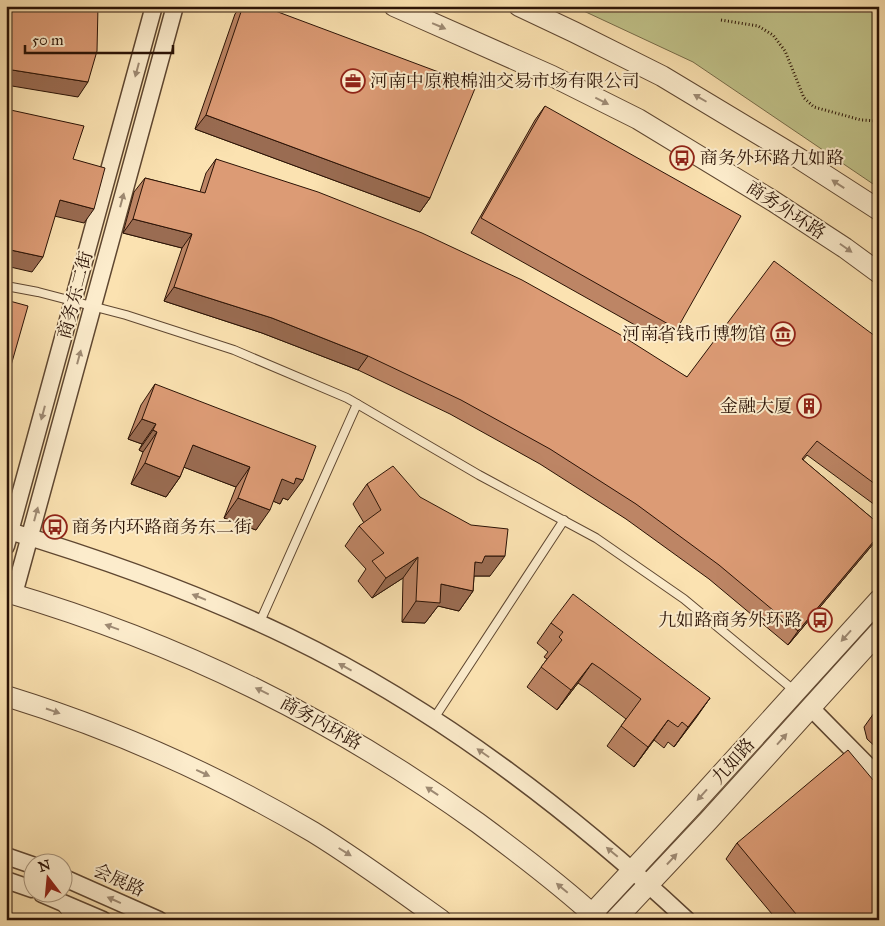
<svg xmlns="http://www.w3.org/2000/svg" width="885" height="926" font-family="'IM FELL Great Primer','Noto Serif SC',serif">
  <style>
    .green { fill: #c1c38a; stroke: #766b48 }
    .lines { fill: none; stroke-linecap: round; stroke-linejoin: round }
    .service-casing { stroke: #5f4731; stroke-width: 10 }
    .minor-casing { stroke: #5f4731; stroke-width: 19 }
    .tertiary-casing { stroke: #5f4731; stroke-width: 22 }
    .path { stroke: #2b1306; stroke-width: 3; stroke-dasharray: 1 2.5; stroke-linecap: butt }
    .service { stroke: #fceccc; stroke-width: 8 }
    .minor { stroke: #fceccc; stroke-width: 16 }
    .tertiary { stroke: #fceccc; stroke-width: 20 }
    .wall { fill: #bd8565; stroke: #2b1306 }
    .shaded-wall { fill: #9a6c52; stroke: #2b1306 }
    .building { fill: #dc9b75; stroke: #2b1306 }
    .oneway { fill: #9e8a73 }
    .labels { text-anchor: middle; stroke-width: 4; stroke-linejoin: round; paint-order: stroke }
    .poi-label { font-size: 18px; fill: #2b1306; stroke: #fceccc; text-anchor: start }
    .street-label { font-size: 18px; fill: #2b1306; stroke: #fceccc }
  </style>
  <rect width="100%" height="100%" fill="#fbe2b1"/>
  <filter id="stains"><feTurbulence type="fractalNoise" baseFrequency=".004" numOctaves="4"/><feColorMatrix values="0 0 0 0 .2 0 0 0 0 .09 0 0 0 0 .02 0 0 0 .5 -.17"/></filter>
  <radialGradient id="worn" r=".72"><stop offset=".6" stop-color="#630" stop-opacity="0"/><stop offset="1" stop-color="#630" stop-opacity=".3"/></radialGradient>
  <!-- green -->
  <path class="green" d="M573,6H879V188L693,62Z"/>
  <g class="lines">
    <!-- service casing -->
    <g class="service-casing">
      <g id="service">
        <path d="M6,286L38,292L126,315L234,350L347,398L479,475L596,538L684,599L796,692"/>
        <path d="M259,624L357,404"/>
        <path d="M433,720L564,520"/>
        <path d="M62,907L72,920"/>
      </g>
    </g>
    <!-- minor casing -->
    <g class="minor-casing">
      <g id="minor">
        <path d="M6,530C103,559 198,593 289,637C436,708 568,809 687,920"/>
        <path d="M6,546L154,6"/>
        <path d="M14,594L175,6"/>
        <path d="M811,708L879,777"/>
        <path d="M6,856L32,865"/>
        <path d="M62,877L159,920"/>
        <path d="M6,880L32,889"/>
        <path d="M42,894L103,920"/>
      </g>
    </g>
    <!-- tertiary casing -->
    <g class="tertiary-casing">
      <g id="tertiary">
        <path d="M394,6L552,76L638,119L773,201L845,248L879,273"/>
        <path d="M519,6L574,32L662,76L800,159L879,210"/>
        <path d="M6,592C179,643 332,718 478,823C520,854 561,885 599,920"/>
        <path d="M6,696C113,729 217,775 313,832C357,859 399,890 441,920"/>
        <path d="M586,920L693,805L879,600"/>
        <path d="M615,920L709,820L879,632"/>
      </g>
    </g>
    <!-- path -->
    <path class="path" d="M721,20L758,26L773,35L785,51L804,98L814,107L861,120L879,121"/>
    <!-- service -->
    <use href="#service" class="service"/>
    <!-- minor -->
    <use href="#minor" class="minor"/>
    <!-- tertiary -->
    <use href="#tertiary" class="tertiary"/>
  </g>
  <!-- wall -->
  <g class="wall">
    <path d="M241,6H262L430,198L420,212L195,129L235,14Z"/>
    <path d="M545,106L677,329L667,343L471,233L535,120Z"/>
    <path d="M216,159L687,377L879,339V508L807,455L803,460L879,524V537L874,543L788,645L709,579L626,519L540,464L450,414L358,370L262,333L164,301L182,248L123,233L134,192L145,178L200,192L206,173Z"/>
    <path d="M155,384L288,500L283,498L280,504L273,501L256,530L224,518L236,487L189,469L184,467L180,477L166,497L131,484L143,452L139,450L142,444L128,439L141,405Z"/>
    <path d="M367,484L420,497L490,576H474L473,591L459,611L438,606L425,623L402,622L403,578L372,598L358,581L366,569L345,546L359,526L364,523L353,504Z"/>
    <path d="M551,623L710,698L674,747L668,742L664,748L654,740L634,767L607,746L626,719L587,689L578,683L557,710L527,687L547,659L544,657L548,652L537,643Z"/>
    <path d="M879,708V750L867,739L864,727L874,713Z"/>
    <path d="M737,843L879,920H777L726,859Z"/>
  </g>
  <!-- shaded-wall -->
  <g class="shaded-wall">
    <path d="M6,69L88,82L78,97L6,85Z"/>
    <path d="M206,115L430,198L420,212L195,129Z"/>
    <path d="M60,200L94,209L84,223L50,215Z"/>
    <path d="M133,219L192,234L182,248L123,233Z"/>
    <path d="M6,249L43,257L32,272L6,266Z"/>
    <path d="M174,287L272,318L368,356L358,370L262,333L164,301Z"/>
    <path d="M142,419L156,424L142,444L128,439Z"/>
    <path d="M153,430L157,432L143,452L139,450Z"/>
    <path d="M193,445L250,467L236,487L178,465Z"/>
    <path d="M145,463L180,477L166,497L131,484Z"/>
    <path d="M296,478L303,480L288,500L283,498L280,504L268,499L282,479Z"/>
    <path d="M238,498L270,510L256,530L224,518Z"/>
    <path d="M879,535V537L874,543L788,645L798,631Z"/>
    <path d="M485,556H505L490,576H473L475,562Z"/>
    <path d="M418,557L403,578L372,598L386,578Z"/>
    <path d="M441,584L473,591L459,611L438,606L425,623L402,622L416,601Z"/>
    <path d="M592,663L578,683L557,710L571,690Z"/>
    <path d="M710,698L696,718L674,747L688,727Z"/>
    <path d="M668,720L654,740L634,767L648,747Z"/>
  </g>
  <!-- building -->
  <g class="building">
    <path d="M6,6H98L97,51L88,82L6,69Z"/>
    <path d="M243,6H262L476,86L430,198L206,115Z"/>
    <path d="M545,106L741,216L677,329L481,218Z"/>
    <path d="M6,109L84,126L73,159L105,168L94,209L60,200L43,257L6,249Z"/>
    <path d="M216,159L318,192L422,233L522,280L619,334L687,377L774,261L879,339V487L817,441L802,459L879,524V535L798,631L719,565L636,504L550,449L461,400L368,356L272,318L174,287L192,234L133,219L145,178L205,193Z"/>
    <path d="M6,300L28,306L6,383Z"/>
    <path d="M155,384L316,446L303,480L296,478L294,484L282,479L270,510L238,498L250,467L203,449L193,445L180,477L145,463L157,432L153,430L156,424L142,419Z"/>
    <path d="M393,466L420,497L471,525L508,529L505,556H485L482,563L475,562L473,591L441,584L440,603L416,601L418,557L386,578L372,561L384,553L359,526L381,510L367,484Z"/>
    <path d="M573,594L710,698L688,727L682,722L678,727L668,720L648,747L621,726L641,699L601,669L592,663L571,690L541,667L562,640L559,637L563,632L551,623Z"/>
    <path d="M879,708V726L877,724L874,713Z"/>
    <path d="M848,750L879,787V920H801L737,843Z"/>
  </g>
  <!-- one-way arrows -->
  <defs><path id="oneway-solid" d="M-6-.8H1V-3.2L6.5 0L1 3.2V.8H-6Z" transform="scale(1.25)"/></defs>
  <g class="oneway">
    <use href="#oneway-solid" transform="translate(439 26) rotate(23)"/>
    <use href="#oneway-solid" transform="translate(137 70) rotate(105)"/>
    <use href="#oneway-solid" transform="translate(700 98) rotate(-150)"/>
    <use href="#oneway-solid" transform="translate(602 101) rotate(27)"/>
    <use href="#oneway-solid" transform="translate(838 184) rotate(-147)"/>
    <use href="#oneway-solid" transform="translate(122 200) rotate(-75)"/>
    <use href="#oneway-solid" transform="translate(846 248) rotate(35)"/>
    <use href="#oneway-solid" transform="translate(79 357) rotate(-75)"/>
    <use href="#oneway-solid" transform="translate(43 413) rotate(105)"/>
    <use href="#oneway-solid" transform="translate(36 514) rotate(-75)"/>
    <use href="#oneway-solid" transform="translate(199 597) rotate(-158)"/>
    <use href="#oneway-solid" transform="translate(112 627) rotate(-160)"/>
    <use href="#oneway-solid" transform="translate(846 636) rotate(132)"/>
    <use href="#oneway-solid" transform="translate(345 667) rotate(-151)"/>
    <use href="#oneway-solid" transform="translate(262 691) rotate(-154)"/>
    <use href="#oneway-solid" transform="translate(53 711) rotate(19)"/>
    <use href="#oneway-solid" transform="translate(782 739) rotate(-48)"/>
    <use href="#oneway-solid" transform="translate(483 753) rotate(-145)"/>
    <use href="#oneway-solid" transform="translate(203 773) rotate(25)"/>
    <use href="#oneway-solid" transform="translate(432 791) rotate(-146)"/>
    <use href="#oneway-solid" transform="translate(702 795) rotate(132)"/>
    <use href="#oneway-solid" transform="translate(345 852) rotate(32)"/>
    <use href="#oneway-solid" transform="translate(612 852) rotate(-140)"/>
    <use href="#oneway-solid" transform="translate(672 859) rotate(-47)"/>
    <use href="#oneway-solid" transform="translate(562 888) rotate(-140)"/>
    <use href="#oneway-solid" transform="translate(114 900) rotate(-156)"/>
  </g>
  <!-- icons -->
  <defs>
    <g id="office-ring" transform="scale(1.25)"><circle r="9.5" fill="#fceccc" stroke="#8f2418" stroke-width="1.5"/><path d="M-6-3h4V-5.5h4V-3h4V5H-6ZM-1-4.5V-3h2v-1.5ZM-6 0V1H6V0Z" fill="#8f2418"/></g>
    <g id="bus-ring" transform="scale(1.25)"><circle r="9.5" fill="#fceccc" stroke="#8f2418" stroke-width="1.5"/><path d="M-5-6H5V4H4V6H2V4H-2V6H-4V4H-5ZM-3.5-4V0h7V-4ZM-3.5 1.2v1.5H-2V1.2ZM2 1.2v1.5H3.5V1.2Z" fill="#8f2418"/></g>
    <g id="museum-ring" transform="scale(1.25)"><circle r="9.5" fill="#fceccc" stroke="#8f2418" stroke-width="1.5"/><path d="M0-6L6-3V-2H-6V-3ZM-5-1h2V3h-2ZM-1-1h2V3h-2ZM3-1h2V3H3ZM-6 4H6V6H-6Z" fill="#8f2418"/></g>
    <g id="building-ring" transform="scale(1.25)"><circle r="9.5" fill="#fceccc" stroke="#8f2418" stroke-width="1.5"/><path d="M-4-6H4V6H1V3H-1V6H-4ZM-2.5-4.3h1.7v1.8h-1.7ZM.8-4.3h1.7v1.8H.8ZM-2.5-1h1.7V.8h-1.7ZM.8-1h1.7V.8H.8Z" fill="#8f2418"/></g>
  </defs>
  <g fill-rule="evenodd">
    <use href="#office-ring" x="353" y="81"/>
    <use href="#bus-ring" x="682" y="158"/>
    <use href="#museum-ring" x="783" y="334"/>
    <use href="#building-ring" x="809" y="406"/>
    <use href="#bus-ring" x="55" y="527"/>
    <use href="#bus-ring" x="820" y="620"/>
  </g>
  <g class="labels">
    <!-- poi labels -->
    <g class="poi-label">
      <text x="370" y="87">河南中原粮棉油交易市场有限公司</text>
      <text x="700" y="164">商务外环路九如路</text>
      <text x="766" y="340" text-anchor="end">河南省钱币博物馆</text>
      <text x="792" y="412" text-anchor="end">金融大厦</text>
      <text x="72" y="533">商务内环路商务东二街</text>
      <text x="802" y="626" text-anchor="end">九如路商务外环路</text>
    </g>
    <!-- street labels -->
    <g class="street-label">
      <text transform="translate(786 210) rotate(33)" y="6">商务外环路</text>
      <text transform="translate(75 295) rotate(-75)" y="6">商务东二街</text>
      <text transform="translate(321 723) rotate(29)" y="6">商务内环路</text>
      <text transform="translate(733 761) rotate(-48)" y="6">九如路</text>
      <text transform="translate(119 880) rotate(24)" y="6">会展路</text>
    </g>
  </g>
  <!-- margin -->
  <rect width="885" height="926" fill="none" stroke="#fbe2b1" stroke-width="25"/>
  <rect x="8" y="8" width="870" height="911" fill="none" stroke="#2b1306" stroke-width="2.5"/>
  <rect x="12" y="12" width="860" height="901" fill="none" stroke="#2b1306"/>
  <!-- north arrow -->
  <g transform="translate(48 878) rotate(344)"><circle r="24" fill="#fceccc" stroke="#a8957d"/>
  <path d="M0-4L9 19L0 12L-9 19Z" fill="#8f2418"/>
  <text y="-8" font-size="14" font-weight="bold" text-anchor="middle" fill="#2b1306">N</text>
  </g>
  <!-- scale -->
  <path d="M25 45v8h148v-8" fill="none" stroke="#2b1306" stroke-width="2.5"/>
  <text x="32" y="45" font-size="15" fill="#2b1306" stroke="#fceccc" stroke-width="4" paint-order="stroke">50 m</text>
  <rect width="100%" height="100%" filter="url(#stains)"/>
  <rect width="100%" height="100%" fill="url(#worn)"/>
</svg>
